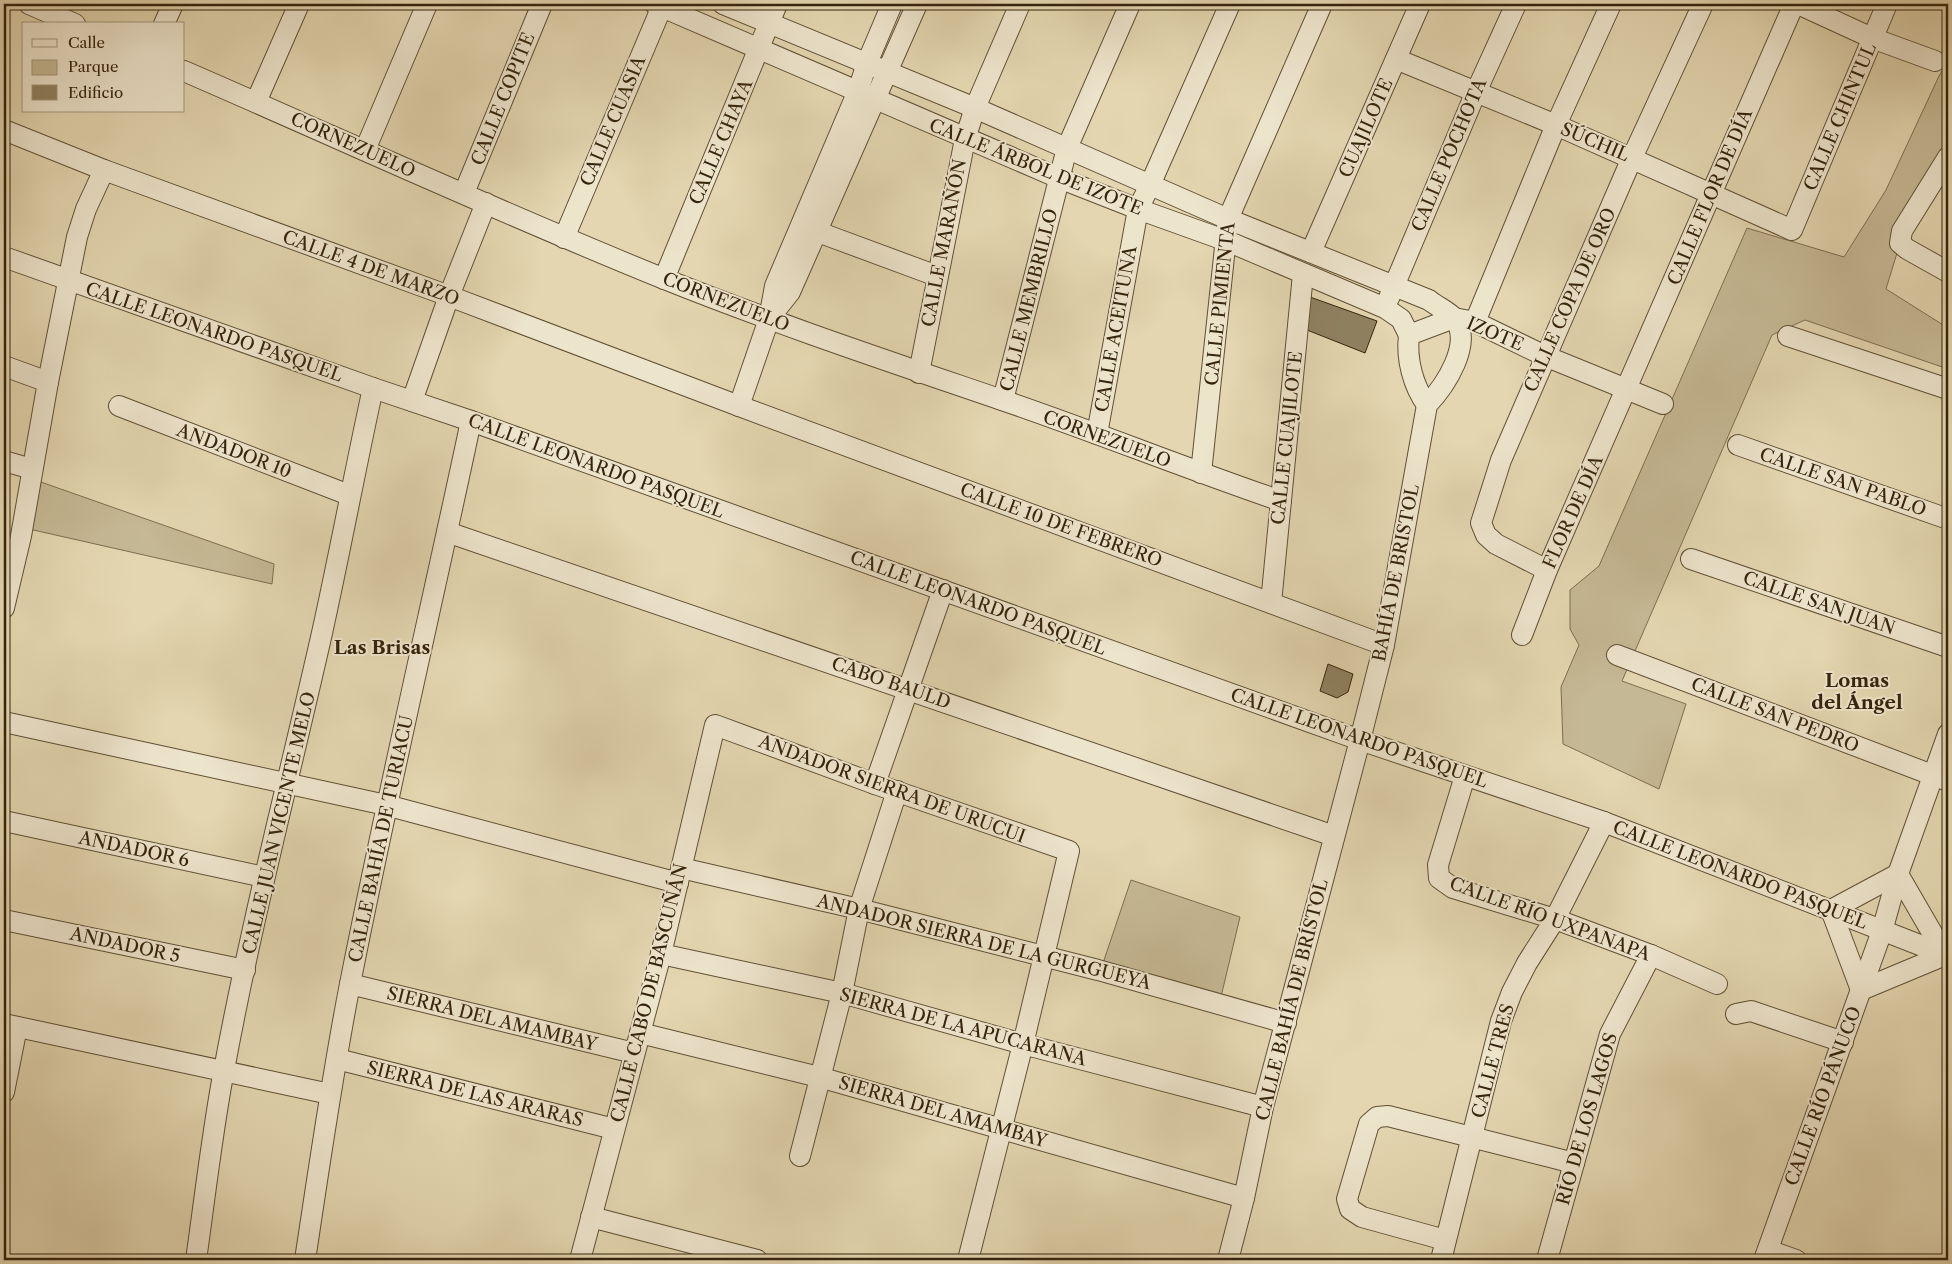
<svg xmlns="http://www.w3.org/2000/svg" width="1952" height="1264" font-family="'Libre Caslon Text',serif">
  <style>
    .green { fill: #c5b894; stroke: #7d6e50 }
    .building { fill: #8f8161; stroke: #35240c }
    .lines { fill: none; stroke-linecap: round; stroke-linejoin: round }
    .minor-casing { stroke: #605035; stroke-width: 22 }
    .minor { stroke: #ede4cc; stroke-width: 20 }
    .labels { text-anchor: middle; stroke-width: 4; stroke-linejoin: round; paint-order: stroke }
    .street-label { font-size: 18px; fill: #35240c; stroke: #ede4cc }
    .neighbourhood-label { font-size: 19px; font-weight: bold; fill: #35240c; stroke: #ede4cc }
  </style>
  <rect width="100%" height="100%" fill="#e3d6b0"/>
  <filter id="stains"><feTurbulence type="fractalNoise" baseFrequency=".004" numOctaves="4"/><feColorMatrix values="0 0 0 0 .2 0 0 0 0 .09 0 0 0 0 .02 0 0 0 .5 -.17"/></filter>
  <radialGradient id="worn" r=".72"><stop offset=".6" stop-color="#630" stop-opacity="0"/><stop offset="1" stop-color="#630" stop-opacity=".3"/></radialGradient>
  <!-- green -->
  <g class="green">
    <path d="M1948,61V171L1897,253L1886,289L1948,328V369L1805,320L1772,335L1622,681L1686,704L1659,789L1563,744L1561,687L1579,645L1570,629V590L1599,566L1747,228L1844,257L1886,190L1939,76Z"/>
    <path d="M38,481L274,564L272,584L29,529Z"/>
    <path d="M1131,880L1240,917L1220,1001L1102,966Z"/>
  </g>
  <!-- building -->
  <g class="building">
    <path d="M1310,297L1377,321L1365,353L1307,330Z"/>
    <path d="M1328,664L1353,674L1348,692L1337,698L1320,691Z"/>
  </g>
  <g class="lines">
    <!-- minor casing -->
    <g class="minor-casing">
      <g id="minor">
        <path d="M29,4L75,24"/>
        <path d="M655,4L1059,178L1138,209L1227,241L1385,308L1401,319L1409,335"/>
        <path d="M723,4L975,108L1228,219L1429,300C1436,306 1448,311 1454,318C1474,343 1445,386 1427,405L1384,645L1360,740L1263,1107L1244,1198L1228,1260"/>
        <path d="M1798,4L1872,38L1935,61"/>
        <path d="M164,24L173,4"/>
        <path d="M1396,59L1556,125L1792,230L1887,4"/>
        <path d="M184,71C343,140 501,213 662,278C774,323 888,361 1002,400C1096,432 1187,469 1281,501"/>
        <path d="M256,102L299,4"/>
        <path d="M4,130L104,170L449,296L739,406L1384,645"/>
        <path d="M365,150L427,4"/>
        <path d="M1948,157L1902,231L1900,243L1907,249L1948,272"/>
        <path d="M464,193L542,4"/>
        <path d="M818,232L937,276"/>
        <path d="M564,238L663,4"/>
        <path d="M1311,252L1420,4"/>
        <path d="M4,257L373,388L471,421L1360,740L1604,822L1948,956"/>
        <path d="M664,279L777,4"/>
        <path d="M1389,298L1476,92L1516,4"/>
        <path d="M771,316L790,292L917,4"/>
        <path d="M1475,322L1556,125L1611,4"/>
        <path d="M1409,335L1454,318L1475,322L1545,356L1663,404"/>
        <path d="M1409,335C1406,359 1413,386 1427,405"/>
        <path d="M1788,336L1948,389"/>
        <path d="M4,366L48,382"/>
        <path d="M919,373L965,139L975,108L1020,4"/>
        <path d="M1003,400L1067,148L1130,4"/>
        <path d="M412,401L449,296L486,203"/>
        <path d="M119,406L349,495"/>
        <path d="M739,406L769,319L775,286L858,91L867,63L892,4"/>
        <path d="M1097,434L1138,209L1150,185L1230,4"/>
        <path d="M1738,445L1948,519"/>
        <path d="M4,461L32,469"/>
        <path d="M1201,473L1228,219L1322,4"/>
        <path d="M447,532L1334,836"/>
        <path d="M1691,559L1948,647"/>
        <path d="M1547,570L1496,544L1486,535L1481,523L1501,460L1632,158L1703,4"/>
        <path d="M1271,603L1303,274"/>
        <path d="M4,608L21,536L48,382L77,237L86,209L104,170"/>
        <path d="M1522,635L1547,570L1794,4"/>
        <path d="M1617,655L1948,781"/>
        <path d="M4,722L386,805L678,883"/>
        <path d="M1465,776L1438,865L1439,878L1453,888L1555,919L1651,955L1717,984"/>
        <path d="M875,784L943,590"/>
        <path d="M4,821L264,877"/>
        <path d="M681,868L859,909L1098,970L1286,1023"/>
        <path d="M1898,874L1945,955L1861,990L1831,910Z"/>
        <path d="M4,920L245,970"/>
        <path d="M661,954L842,993L1023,1044L1263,1107"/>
        <path d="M350,984L634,1053"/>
        <path d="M1736,1014L1751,1011L1843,1042"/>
        <path d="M4,1024L330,1094"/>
        <path d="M640,1033L819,1077L1244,1198"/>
        <path d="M337,1059L614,1129"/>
        <path d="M4,1092L17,1027"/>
        <path d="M800,1156L842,993L859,909L897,791"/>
        <path d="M591,1217L757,1260"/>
        <path d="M1445,1240L1362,1217L1350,1209L1347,1199L1369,1124L1377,1117L1388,1116L1574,1163"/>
        <path d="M1768,1250L1796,1260"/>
        <path d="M196,1260C205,1197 212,1133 224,1070C251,923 289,779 322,633C340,552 355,470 373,388"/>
        <path d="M305,1260C319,1168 332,1076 350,984C387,796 431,609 471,421"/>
        <path d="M580,1260L661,954L715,725L875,784L1069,851L1023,1044L968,1260"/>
        <path d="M1441,1260L1501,1021L1512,992L1527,963L1555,919L1604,822"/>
        <path d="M1547,1260L1610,1034L1651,955"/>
        <path d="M1764,1260L1882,931L1898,874L1948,734"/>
      </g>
    </g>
    <!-- minor -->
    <use href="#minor" class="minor"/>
  </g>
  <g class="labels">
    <!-- street labels -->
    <g class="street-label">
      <text transform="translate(503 99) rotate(-68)" y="6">CALLE COPITE</text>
      <text transform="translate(1840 117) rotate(-67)" y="6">CALLE CHINTUL</text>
      <text transform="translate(613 121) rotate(-67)" y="6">CALLE CUASIA</text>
      <text transform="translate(1366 128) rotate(-66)" y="6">CUAJILOTE</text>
      <text transform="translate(721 142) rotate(-67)" y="6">CALLE CHAYA</text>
      <text transform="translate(1595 142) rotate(23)" y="6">SÚCHIL</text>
      <text transform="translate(353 145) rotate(24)" y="6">CORNEZUELO</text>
      <text transform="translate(1449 155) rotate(-67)" y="6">CALLE POCHOTA</text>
      <text transform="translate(1036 167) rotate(22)" y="6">CALLE ÁRBOL DE IZOTE</text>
      <text transform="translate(1710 197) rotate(-67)" y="6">CALLE FLOR DE DÍA</text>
      <text transform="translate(944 243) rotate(-79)" y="6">CALLE MARAÑÓN</text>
      <text transform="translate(371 268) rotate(20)" y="6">CALLE 4 DE MARZO</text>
      <text transform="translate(1029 300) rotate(-76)" y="6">CALLE MEMBRILLO</text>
      <text transform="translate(1570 300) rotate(-66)" y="6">CALLE COPA DE ORO</text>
      <text transform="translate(726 302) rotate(21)" y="6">CORNEZUELO</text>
      <text transform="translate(1220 304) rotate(-84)" y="6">CALLE PIMIENTA</text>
      <text transform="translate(1116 329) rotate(-80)" y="6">CALLE ACEITUNA</text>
      <text transform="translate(214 332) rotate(19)" y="6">CALLE LEONARDO PASQUEL</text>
      <text transform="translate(1495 334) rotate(23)" y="6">IZOTE</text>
      <text transform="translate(1287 438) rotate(-84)" y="6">CALLE CUAJILOTE</text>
      <text transform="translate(1107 439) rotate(20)" y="6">CORNEZUELO</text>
      <text transform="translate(234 451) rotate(21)" y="6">ANDADOR 10</text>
      <text transform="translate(596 466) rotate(20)" y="6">CALLE LEONARDO PASQUEL</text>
      <text transform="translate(1843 482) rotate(19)" y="6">CALLE SAN PABLO</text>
      <text transform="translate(1573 512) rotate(-66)" y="6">FLOR DE DÍA</text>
      <text transform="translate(1061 525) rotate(20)" y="6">CALLE 10 DE FEBRERO</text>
      <text transform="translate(1396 573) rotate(-79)" y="6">BAHÍA DE BRISTOL</text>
      <text transform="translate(978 603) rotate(20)" y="6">CALLE LEONARDO PASQUEL</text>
      <text transform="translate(1819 603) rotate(19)" y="6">CALLE SAN JUAN</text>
      <text transform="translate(891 683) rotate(19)" y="6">CABO BAULD</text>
      <text transform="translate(1775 715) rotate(21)" y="6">CALLE SAN PEDRO</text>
      <text transform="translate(1359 738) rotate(19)" y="6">CALLE LEONARDO PASQUEL</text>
      <text transform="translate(892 789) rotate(20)" y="6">ANDADOR SIERRA DE URUCUI</text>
      <text transform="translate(279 823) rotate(-77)" y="6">CALLE JUAN VICENTE MELO</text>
      <text transform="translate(381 839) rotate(-78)" y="6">CALLE BAHÍA DE TURIACU</text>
      <text transform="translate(134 849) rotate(12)" y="6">ANDADOR 6</text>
      <text transform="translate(1740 875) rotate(21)" y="6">CALLE LEONARDO PASQUEL</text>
      <text transform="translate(1550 919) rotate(20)" y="6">CALLE RÍO UXPANAPA</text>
      <text transform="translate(984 942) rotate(14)" y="6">ANDADOR SIERRA DE LA GURGUEYA</text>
      <text transform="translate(125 945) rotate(12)" y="6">ANDADOR 5</text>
      <text transform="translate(649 993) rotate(-76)" y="6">CALLE CABO DE BASCUÑÁN</text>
      <text transform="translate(1292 1000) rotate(-76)" y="6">CALLE BAHÍA DE BRÍSTOL</text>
      <text transform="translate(492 1019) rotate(14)" y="6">SIERRA DEL AMAMBAY</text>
      <text transform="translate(963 1027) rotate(15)" y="6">SIERRA DE LA APUCARANA</text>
      <text transform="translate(1493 1061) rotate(-75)" y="6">CALLE TRES</text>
      <text transform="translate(475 1094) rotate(14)" y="6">SIERRA DE LAS ARARAS</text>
      <text transform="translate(1823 1096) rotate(-70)" y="6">CALLE RÍO PÁNUCO</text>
      <text transform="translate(943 1112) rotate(16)" y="6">SIERRA DEL AMAMBAY</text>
      <text transform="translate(1587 1119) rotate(-74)" y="6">RÍO DE LOS LAGOS</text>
    </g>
    <!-- neighbourhood labels -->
    <g class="neighbourhood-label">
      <text x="382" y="654">Las Brisas</text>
      <text x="1857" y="687">Lomas<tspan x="1857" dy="22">del Ángel</tspan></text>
    </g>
  </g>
  <!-- margin -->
  <rect width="1952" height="1264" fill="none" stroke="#e3d6b0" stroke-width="20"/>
  <rect x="5" y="5" width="1942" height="1254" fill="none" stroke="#35240c" stroke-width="2.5"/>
  <rect x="10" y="10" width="1932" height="1244" fill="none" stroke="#35240c"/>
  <!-- legend -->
  <rect x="22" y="22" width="162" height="90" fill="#ede4cc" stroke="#a3977f"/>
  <rect x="32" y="39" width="25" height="8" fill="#ede4cc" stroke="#a3977f"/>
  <text x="68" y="48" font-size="15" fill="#35240c">Calle</text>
  <rect x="32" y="60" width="25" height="15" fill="#c5b894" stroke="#a3977f"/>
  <text x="68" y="72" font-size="15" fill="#35240c">Parque</text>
  <rect x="32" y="85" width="25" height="15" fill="#8f8161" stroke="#a3977f"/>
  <text x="68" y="98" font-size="15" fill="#35240c">Edificio</text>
  <rect width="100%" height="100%" filter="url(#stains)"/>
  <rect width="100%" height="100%" fill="url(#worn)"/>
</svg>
